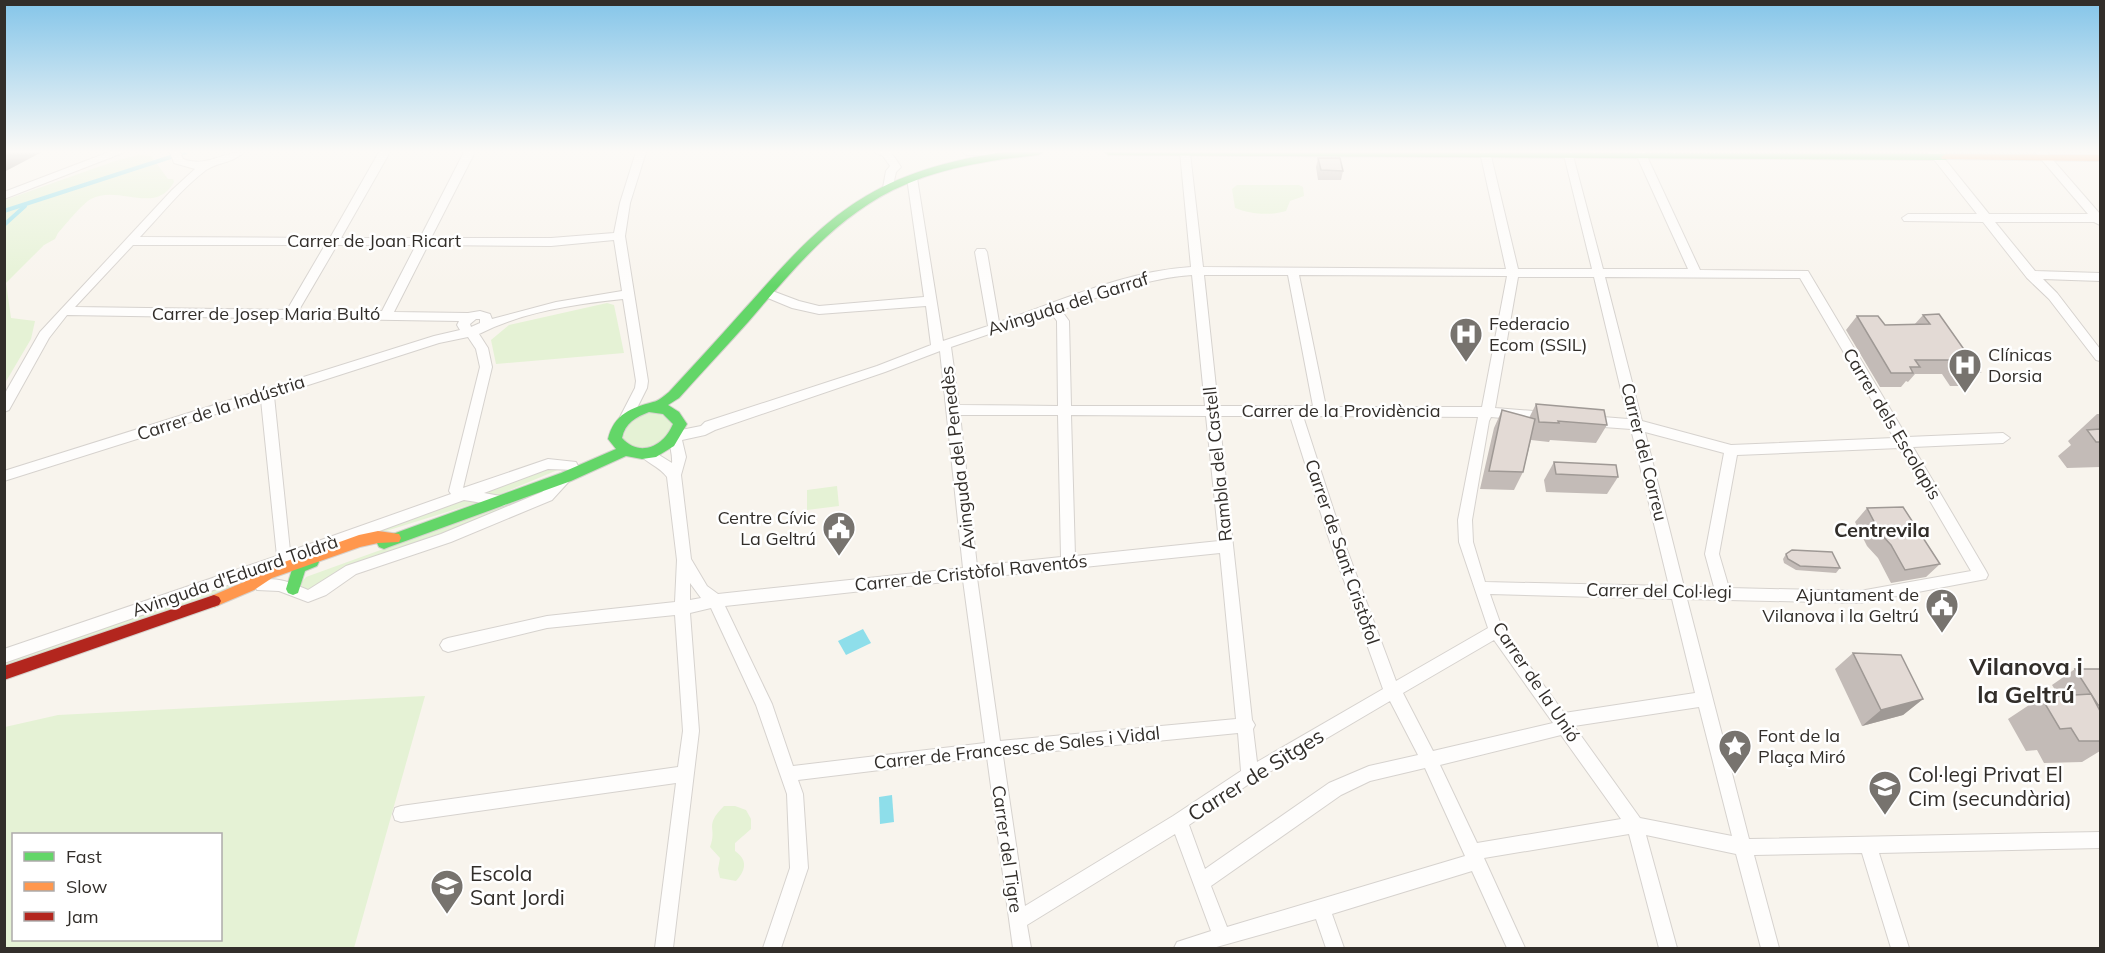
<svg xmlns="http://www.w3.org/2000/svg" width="2105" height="953" font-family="Mulish,sans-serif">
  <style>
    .green { fill: #e5f2d5; fill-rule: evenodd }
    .water { fill: #8edeea }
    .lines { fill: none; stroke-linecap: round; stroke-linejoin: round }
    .stream { stroke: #8edeea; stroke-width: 4 }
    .street-casing { stroke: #d6d2ce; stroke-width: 2 }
    .fast-casing { stroke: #d6d2ce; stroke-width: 2 }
    .slow-casing { stroke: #d6d2ce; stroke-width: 2 }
    .jam-casing { stroke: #d6d2ce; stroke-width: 2 }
    .street { fill: #fefdfc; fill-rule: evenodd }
    .fast { fill: #63d668; fill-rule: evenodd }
    .slow { fill: #ff974d; fill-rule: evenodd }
    .jam { fill: #b3261e; fill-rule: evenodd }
    .wall { fill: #c3bbb7 }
    .shaded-wall { fill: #9f9995 }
    .building { fill: #e3dad5; stroke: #9f9995; stroke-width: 1.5 }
    .labels { text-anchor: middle; stroke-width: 5; stroke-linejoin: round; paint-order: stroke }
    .street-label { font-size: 18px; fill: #322e2a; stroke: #fff }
    .poi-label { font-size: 18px; fill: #322e2a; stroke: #fff; text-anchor: start }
    .neighbourhood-label { font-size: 20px; font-weight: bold; fill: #322e2a; stroke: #fff }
    .near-street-label { font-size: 21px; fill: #322e2a; stroke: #fff }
    .near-poi-label { font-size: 21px; fill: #322e2a; stroke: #fff; text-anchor: start }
    .district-label { font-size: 24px; font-weight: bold; fill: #322e2a; stroke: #fff }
  </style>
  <rect width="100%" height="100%" fill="#f8f4ed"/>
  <!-- green -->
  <g class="green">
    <path d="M138,155L151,156L168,179H173L174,182C155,216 119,184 91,199C82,204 66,224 58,233L55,239L44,245L6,283L11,318L35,321L31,339L5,383V200L115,161Z"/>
    <path d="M1237,185H1299L1303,187L1304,196L1290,201L1286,211C1270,216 1250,214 1235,208L1232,189Z"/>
    <path d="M607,303L614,305L624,353L496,364L491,340L509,325Z"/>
    <path d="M647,413H656L668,417L672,425L666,439C652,445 632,456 623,438L629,422Z"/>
    <path d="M547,468L560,469L493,497L480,495Z"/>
    <path d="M837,486L839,506L807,510V490Z"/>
    <path d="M549,489L499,513L361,561L310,591L303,589L301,583L306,577Z"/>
    <path d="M466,499L479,502L354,541L239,585L5,667L4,660Z"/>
    <path d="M425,696L354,948H5V727L58,715ZM14,834H220V940H14Z"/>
    <path d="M724,806H735L746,810L751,819V829L735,843V851C748,860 746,870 736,881L720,878L718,869L720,858L710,847C718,827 703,827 724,806Z"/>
  </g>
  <!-- water -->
  <g class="water">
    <path d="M863,629L871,643L846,655L838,641Z"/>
    <path d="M892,795L894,822L880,824L879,797Z"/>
  </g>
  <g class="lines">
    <!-- stream -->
    <g class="stream">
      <path d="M4,211L186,152"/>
      <path d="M4,225L25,206"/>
    </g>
    <!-- street casing -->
    <g class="street-casing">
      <g id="street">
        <path d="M109,152H125L4,199V192Z"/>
        <path d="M170,152H180L183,159C206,168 222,152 244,152C233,163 218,162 206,170C181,189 161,215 140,237L330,238L379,152H390L341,238H420L464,152H475L431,238H551L614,233L620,203L636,152H646L630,203L625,236L648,381L647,388L631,420H621L620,417L635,388L636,381L623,299C575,304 522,312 479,334L488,348L492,367L463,488L548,459L576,462L578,466L576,470L548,469L484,493L506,497L508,501L506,505L501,506L464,500L311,556L4,663V649L277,556L261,400L4,481V471L434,336L460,330L457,325L459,321L67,315L49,338L9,410L4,412V395L40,332L172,190L195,169L174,163ZM614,240L622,291L556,302L492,319L490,314L480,311L468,313L394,312L428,245L551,246ZM133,245H325L287,310L75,307ZM337,245H416L382,311L299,310ZM476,319H480V323L471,327L470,324ZM468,337L476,349L480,367L449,491L451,494L290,551L274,396L439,343Z"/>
        <path d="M875,152H891L901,167L896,172L892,190H884L883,188L886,171L890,166L883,156Z"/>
        <path d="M962,152H1010V153L1005,156L967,155Z"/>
        <path d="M1180,152L1190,153L1203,267L1506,269L1480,152H1490L1518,269H1592L1564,155L1565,153L1572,152L1603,269H1688L1635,152H1645L1700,270L1808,271L1907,437L2003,433L2010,438L2003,443L1913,447L1986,571L1988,575L1986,579L1860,603L1687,599L1749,839L2100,832V848L1879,853L1909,948H1891L1862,853L1754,855L1779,948H1761L1736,854L1646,835L1677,948H1659L1629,834L1484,858L1525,948H1507L1472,871L1332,914L1344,948H1326L1316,919L1213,948H1174L1177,942L1211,931L1175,834L1027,925L1031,948H1013L987,757L798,780L803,794L808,868L781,948H763L790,868L787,794L756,705L711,608L690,613L699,731L673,948H655L676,783L401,822L395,820L393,814L395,808L401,806L678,767L683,731L675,615L547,628L448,652L443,650L440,645L443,640L448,638L547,616L675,602L677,560L667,477C659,466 646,463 639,454L641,450H651L672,463C673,452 667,442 671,432L701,426L705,422L877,366L931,345L926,306L819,314L792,308L763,296L761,293L763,290L767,289L799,301L819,306L924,297L907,178L912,175L917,178L943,341L988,326L975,252L977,249H985L987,252L999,322C1061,301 1125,271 1191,267ZM1192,275L1205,406H1071L1069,321L1061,310C1105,295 1146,278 1192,275ZM1204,275H1288L1313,406H1218ZM1299,275L1507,276L1482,407H1326ZM1518,277H1594L1628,419L1590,416L1584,421L1590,426L1631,429L1669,586L1485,582L1473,542L1472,520L1489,421L1491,417L1547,422L1553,417L1547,412L1495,408ZM1605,277L1800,278L1894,438L1731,445L1642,421ZM1051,313L1057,321L1058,406L959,405L951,347ZM940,351L963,568L718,594L707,586L691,559L681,475L686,457L682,440L705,435L715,430L885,372ZM960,415H1058L1061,557L977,566ZM1071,415L1206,416L1219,541L1075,556ZM1219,416H1290L1329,539L1383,689L1257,762L1253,729L1255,725L1252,720ZM1303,416L1478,417L1458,520L1459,542L1488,628L1396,681L1343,539ZM1645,432L1724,453L1705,554L1714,587H1684ZM1899,448L1971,571L1860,591L1729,588L1719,554L1737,455ZM1220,553L1236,719L1000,741L977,578ZM963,580L985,743L793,766L772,704L725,606ZM690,583L701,598L690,600ZM1490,594L1672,599L1695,693L1564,713L1502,628ZM1494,640L1553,723L1433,751L1403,693ZM1390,701L1418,755L1369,766L1329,783L1205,869L1189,825L1249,784ZM1699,707L1732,836L1640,818L1574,726ZM1238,733L1241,771L1173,816L1025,906L1003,756ZM1561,735L1621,819L1477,843L1440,765ZM1425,768L1465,856L1227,927L1211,886L1341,795L1370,781Z"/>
        <path d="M1928,152H1939L1989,214H2088L2035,152H2046L2100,214V225L2094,222H1995L2035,271L2100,273V281L2043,279L2057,293L2100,349V361L2096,360L2049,299L2027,278L1983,222L1904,221L1902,218L1908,214H1977Z"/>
        <path d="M566,472L571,473L573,477L552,500L451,542L356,574L326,595L308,602L279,591L257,590L255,586L257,582C275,575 291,583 308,590L346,566L441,534L542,492L561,473Z"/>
      </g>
    </g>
    <!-- fast casing -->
    <g class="fast-casing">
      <g id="fast">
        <path d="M1004,152H1043L1038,155C988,160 938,168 893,190C833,220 792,271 749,321C726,347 702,372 679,398L668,405L679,412L687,424L674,446L656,457L642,459L626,456L571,481L389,547L384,549L379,547L377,543L379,539L561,473L616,449L608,439C614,414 631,408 653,402C659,401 665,395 669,392C693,366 717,340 740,314C779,271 816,225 866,196C908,171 956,159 1004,152ZM649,412L663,414L673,424C664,446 640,458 622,438C625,423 636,417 649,412Z"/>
        <path d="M1104,152L1946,154L1951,157L1946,160L1109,155Z"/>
        <path d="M312,556L317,558L319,562L317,566L305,571L298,593L293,595L288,593L286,589L294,563Z"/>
      </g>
    </g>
    <!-- slow casing -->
    <g class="slow-casing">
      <g id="slow">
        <path d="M1946,154L2100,155V161L1942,159L1941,157Z"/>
        <path d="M378,531L399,534L401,538L399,542L378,543L360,547L272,578L254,590L214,607L209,605L207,601L209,597L244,582L262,570L359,535Z"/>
      </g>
    </g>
    <!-- jam casing -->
    <g class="jam-casing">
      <path id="jam" d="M214,595L219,597L221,601L219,605L4,680V666Z"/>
    </g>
    <!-- street -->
    <use href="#street" class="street"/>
    <!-- fast -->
    <use href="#fast" class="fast"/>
    <!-- slow -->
    <use href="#slow" class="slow"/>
    <!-- jam -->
    <use href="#jam" class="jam"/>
  </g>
  <!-- wall -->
  <g class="wall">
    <path d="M1318,158L1343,171L1341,180H1318L1316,167Z"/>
    <path d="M1923,315L1980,372L1967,386H1950L1942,374H1915L1908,382L1906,381L1901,387H1880L1846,330L1857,316L1885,325H1914Z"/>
    <path d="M1536,404L1607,425L1596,443L1550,440L1549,442L1531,440L1523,472L1514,490L1480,489L1494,428L1502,410L1529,418Z"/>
    <path d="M2097,414H2100V467L2067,468L2058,456L2071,445L2068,441Z"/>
    <path d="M1554,462L1618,477L1607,494L1546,492L1544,480Z"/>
    <path d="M1867,508L1940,564L1926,577L1891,583L1878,558L1867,546L1855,522Z"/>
    <path d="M1786,554L1840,568L1836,573L1796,570L1784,563L1783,559Z"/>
    <path d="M1853,653L1923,699L1903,715L1862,726L1835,669Z"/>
    <path d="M2075,669H2100V751L2082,762L2044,763L2037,750L2026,751L2008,719L2041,697L2059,696L2052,685Z"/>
  </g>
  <!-- shaded-wall -->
  <g class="shaded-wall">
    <path d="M4,152H42L4,172Z"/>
    <path d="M1923,699L1903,715L1862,726L1881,710Z"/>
  </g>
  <!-- building -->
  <g class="building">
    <path d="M1318,158H1340L1343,171L1321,170Z"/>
    <path d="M1939,314L1980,372H1962L1954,360H1915L1920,367H1910L1913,373H1891L1857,316H1878L1885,325L1930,324L1923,315Z"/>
    <path d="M1536,404L1604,410L1607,425L1558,421L1559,423L1539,422Z"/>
    <path d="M1502,410L1535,419L1523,472L1489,471Z"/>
    <path d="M2100,429V442H2096L2087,430Z"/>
    <path d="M1554,462L1616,465L1618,477L1556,474Z"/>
    <path d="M1903,507L1940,564L1905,570L1891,545L1880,533L1867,508Z"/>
    <path d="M1792,550L1832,552L1840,568L1800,566L1788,559L1786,554Z"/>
    <path d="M1853,653L1901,655L1923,699L1881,710Z"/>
    <path d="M2075,669H2100V705H2098Z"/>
    <path d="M2091,694L2100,711V741H2079L2071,728L2060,729L2041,697Z"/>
  </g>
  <!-- sky -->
  <linearGradient id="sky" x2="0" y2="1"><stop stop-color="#84c5e9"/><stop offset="0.53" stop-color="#fcfaf7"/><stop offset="1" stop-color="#fcfaf7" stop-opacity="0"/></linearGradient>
  <rect width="2105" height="286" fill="url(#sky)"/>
  <!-- icons -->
  <defs>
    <g id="hospital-pin" transform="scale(1.725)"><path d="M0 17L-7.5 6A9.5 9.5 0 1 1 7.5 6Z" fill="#77736e" stroke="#fff"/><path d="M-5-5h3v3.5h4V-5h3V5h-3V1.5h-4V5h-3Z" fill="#fff"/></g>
    <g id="civic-pin" transform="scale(1.725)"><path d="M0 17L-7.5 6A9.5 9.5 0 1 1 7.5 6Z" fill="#77736e" stroke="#fff"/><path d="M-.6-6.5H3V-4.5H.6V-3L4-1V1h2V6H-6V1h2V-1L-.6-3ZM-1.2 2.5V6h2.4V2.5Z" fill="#fff"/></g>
    <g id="sight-pin" transform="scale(1.725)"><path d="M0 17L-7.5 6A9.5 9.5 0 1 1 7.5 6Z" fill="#77736e" stroke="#fff"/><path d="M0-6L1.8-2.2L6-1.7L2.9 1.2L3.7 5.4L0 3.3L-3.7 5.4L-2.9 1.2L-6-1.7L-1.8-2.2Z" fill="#fff"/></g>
    <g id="school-pin" transform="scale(1.725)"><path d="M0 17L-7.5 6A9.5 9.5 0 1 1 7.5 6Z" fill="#77736e" stroke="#fff"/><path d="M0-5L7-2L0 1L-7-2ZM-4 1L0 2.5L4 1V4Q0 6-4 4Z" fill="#fff"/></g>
  </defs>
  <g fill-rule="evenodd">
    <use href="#hospital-pin" x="1466" y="334"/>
    <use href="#hospital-pin" x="1965" y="365"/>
    <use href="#civic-pin" x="839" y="528"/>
    <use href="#civic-pin" x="1942" y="605"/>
    <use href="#sight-pin" x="1735" y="746"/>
    <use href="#school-pin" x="1885" y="787"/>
    <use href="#school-pin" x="447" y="886"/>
  </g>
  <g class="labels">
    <!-- street labels -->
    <g class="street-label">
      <text x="374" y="247">Carrer de Joan Ricart</text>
      <text transform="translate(1068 304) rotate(-18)" y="6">Avinguda del Garraf</text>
      <text x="266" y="320">Carrer de Josep Maria Bultó</text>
      <text transform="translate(221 408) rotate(-18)" y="6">Carrer de la Indústria</text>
      <text x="1341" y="417">Carrer de la Providència</text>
      <text transform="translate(1892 424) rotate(59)" y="6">Carrer dels Escolapis</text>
      <text transform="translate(1644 452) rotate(76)" y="6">Carrer del Correu</text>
      <text transform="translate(958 458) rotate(-97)" y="6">Avinguda del Penedès</text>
      <text transform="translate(1218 464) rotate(-96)" y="6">Rambla del Castell</text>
      <text transform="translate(1342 552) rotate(71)" y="6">Carrer de Sant Cristòfol</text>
      <text transform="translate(971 573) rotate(-6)" y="6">Carrer de Cristòfol Raventós</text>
      <text transform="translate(235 576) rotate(-19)" y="6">Avinguda d'Eduard Toldrà</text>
      <text transform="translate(1659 591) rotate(1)" y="6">Carrer del Col·legi</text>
      <text transform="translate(1536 682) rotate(56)" y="6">Carrer de la Unió</text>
      <text transform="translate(1017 748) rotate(-6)" y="6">Carrer de Francesc de Sales i Vidal</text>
      <text transform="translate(1007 849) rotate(82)" y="6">Carrer del Tigre</text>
    </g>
    <!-- poi labels -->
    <g class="poi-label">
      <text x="1489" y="330">Federacio<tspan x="1489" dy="21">Ecom (SSIL)</tspan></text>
      <text x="1988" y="361">Clínicas<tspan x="1988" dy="21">Dorsia</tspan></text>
      <text x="816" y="524" text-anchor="end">Centre Cívic<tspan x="816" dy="21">La Geltrú</tspan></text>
      <text x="1919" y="601" text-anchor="end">Ajuntament de<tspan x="1919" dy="21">Vilanova i la Geltrú</tspan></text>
      <text x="1758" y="742">Font de la<tspan x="1758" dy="21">Plaça Miró</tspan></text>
    </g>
    <!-- neighbourhood labels -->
    <g class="neighbourhood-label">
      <text x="1882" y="537">Centrevila</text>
    </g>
    <!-- near-street labels -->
    <g class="near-street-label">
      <text transform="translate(1256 775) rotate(-32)" y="7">Carrer de Sitges</text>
    </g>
    <!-- near-poi labels -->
    <g class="near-poi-label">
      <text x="1908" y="782">Col·legi Privat El<tspan x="1908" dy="24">Cim (secundària)</tspan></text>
      <text x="470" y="881">Escola<tspan x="470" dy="24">Sant Jordi</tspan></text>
    </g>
    <!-- district labels -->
    <g class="district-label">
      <text x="2026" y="675">Vilanova i<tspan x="2026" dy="28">la Geltrú</tspan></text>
    </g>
  </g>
  <!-- border -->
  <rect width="2105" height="953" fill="none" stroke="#322e2a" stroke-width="12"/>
  <!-- legend -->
  <rect x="12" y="833" width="210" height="108" fill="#ffffff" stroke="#adabaa" stroke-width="1.5"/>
  <rect x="24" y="852" width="30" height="9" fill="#63d668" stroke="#adabaa" stroke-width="1.5"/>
  <text x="66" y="863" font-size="18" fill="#322e2a">Fast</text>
  <rect x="24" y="882" width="30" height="9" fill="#ff974d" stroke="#adabaa" stroke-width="1.5"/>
  <text x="66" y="893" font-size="18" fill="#322e2a">Slow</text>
  <rect x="24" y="912" width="30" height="9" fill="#b3261e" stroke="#adabaa" stroke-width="1.5"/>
  <text x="66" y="923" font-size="18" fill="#322e2a">Jam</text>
</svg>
